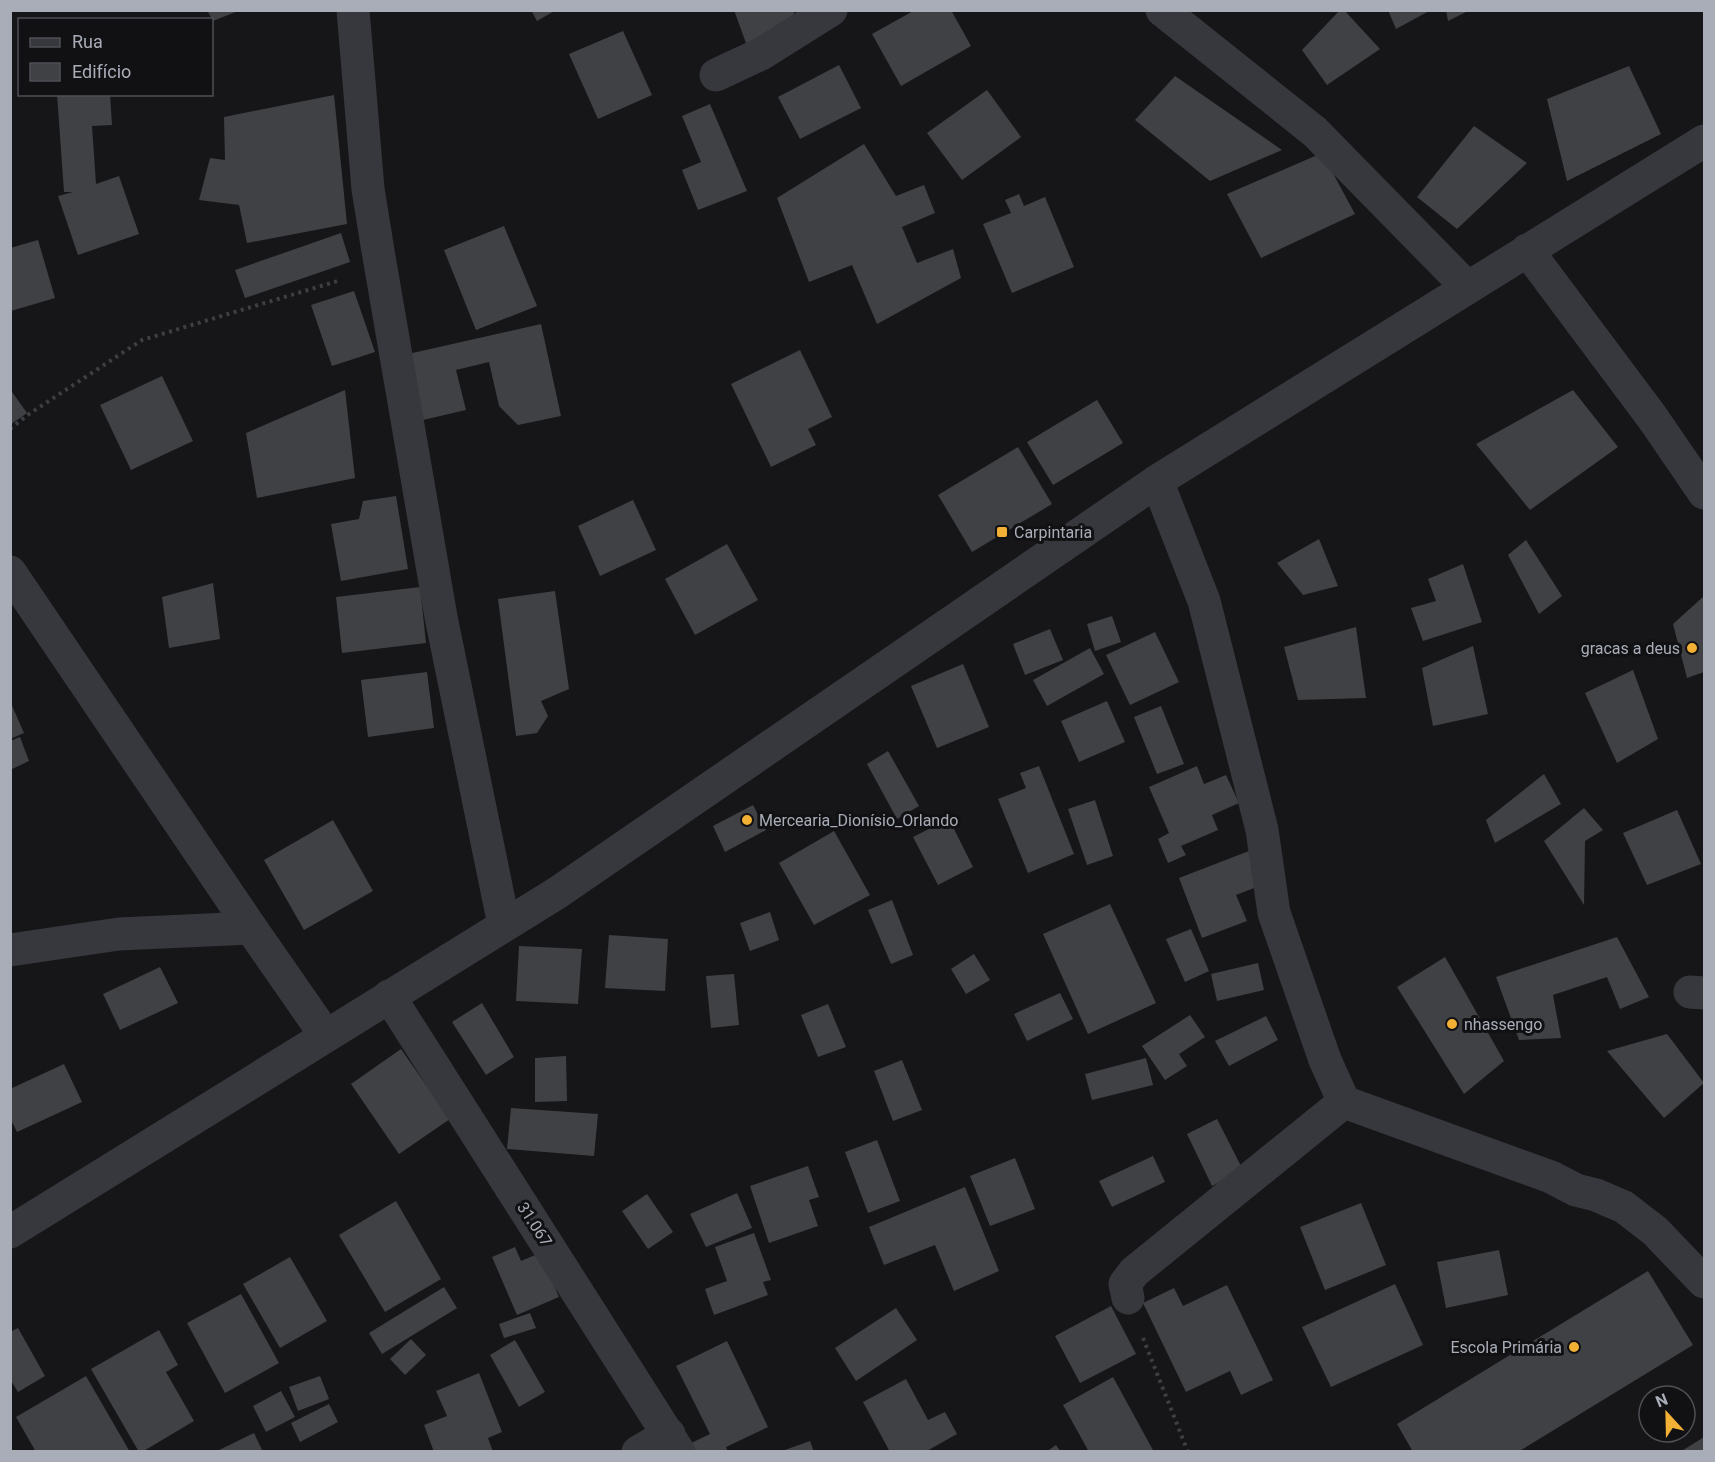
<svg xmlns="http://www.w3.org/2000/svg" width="1715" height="1462" font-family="Roboto,sans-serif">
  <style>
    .building { fill: #404145 }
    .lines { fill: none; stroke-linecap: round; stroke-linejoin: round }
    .path { stroke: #3d3f44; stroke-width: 4; stroke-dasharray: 3 4.5; stroke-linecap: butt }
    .minor { stroke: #37383d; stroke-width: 33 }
    .poi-dot { fill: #f2b134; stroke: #111113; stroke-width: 2 }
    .labels { text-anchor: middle; stroke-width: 6; stroke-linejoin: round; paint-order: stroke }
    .poi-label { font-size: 16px; fill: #a8adb8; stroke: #111113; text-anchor: start }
    .street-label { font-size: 16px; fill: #a8adb8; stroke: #111113 }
  </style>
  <rect width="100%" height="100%" fill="#161618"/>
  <!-- building -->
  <g class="building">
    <path d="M207,10H238V11L213,21Z"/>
    <path d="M531,10H556L537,21Z"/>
    <path d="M734,10H793L799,27L747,46Z"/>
    <path d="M915,10H951L971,46L901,86L872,34Z"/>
    <path d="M1340,10H1344L1380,49L1327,85L1302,50Z"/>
    <path d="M1388,10H1431L1396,29Z"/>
    <path d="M1446,10H1470L1448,21Z"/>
    <path d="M623,31L652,95L598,119L569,54Z"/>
    <path d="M839,65L861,108L800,139L778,97Z"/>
    <path d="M1629,66L1661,134L1567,181L1547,99Z"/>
    <path d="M1175,76L1282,150L1210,181L1135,120Z"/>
    <path d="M987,90L1021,137L962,180L927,133Z"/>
    <path d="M57,94H110L112,125L92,126L96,184L119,176L139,234L78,255L58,196L73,192H64Z"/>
    <path d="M334,95L347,224L247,243L239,205L199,200L210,158L225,160L224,117Z"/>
    <path d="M710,104L747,191L698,210L682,170L701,162L682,116Z"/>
    <path d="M1474,126L1527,163L1457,229L1417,197Z"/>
    <path d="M864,144L896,196L924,185L935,213L902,227L917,263L953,249L961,278L877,324L852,265L809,282L777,198Z"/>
    <path d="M1322,153L1355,214L1261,258L1227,194Z"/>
    <path d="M1019,194L1024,206L1045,197L1074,267L1012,293L983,224L1011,213L1005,200Z"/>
    <path d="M504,226L537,306L476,330L444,250Z"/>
    <path d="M341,233L350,262L245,298L235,270Z"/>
    <path d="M38,240L55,298L11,311L10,248Z"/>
    <path d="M354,291L375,352L332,366L311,305Z"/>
    <path d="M541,324L561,416L518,425L499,406L489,362L456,370L466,410L423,420L408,354Z"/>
    <path d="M800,350L832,417L808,429L816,445L771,467L731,384Z"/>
    <path d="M162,376L193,441L131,470L100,405Z"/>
    <path d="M10,389L27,413L10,425Z"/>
    <path d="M345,390L355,478L257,498L246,433Z"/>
    <path d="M1573,390L1618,447L1530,510L1476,444Z"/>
    <path d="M1097,400L1123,443L1053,485L1027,442Z"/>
    <path d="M1018,447L1052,504L972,552L938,495Z"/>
    <path d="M396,496L408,569L341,581L331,524L359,519L363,501Z"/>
    <path d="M633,500L656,550L600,576L578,526Z"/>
    <path d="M1319,539L1338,586L1303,595L1277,563Z"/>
    <path d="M1526,540L1562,596L1539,614L1508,555Z"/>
    <path d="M727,544L758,600L695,635L665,579Z"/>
    <path d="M1463,564L1482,622L1423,641L1411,608L1436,601L1428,579Z"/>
    <path d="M213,583L220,639L169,648L162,597Z"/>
    <path d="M420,587L426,643L342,653L336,597Z"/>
    <path d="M555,591L569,689L541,701L548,716L537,733L516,736L498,599Z"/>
    <path d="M1704,596V672L1687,678L1673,624Z"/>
    <path d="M1112,616L1121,642L1095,651L1087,624Z"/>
    <path d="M1356,627L1366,698L1298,700L1284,647Z"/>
    <path d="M1050,629L1063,660L1025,675L1013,644Z"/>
    <path d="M1155,632L1179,682L1130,705L1106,655Z"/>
    <path d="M1473,646L1488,714L1433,726L1422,668Z"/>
    <path d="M1090,648L1104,674L1047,706L1033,680Z"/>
    <path d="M963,664L989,727L937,748L911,686Z"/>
    <path d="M1633,670L1658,739L1617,763L1585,693Z"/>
    <path d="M427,672L434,728L368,737L361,680Z"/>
    <path d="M10,701L24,733L10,739Z"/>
    <path d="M1107,701L1125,742L1079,762L1061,721Z"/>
    <path d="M1161,706L1184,764L1157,774L1134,717Z"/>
    <path d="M20,737L29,761L10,770V741Z"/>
    <path d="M888,751L919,806L897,819L867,764Z"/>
    <path d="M1039,766L1074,854L1028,873L998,799L1026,788L1020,773Z"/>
    <path d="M1197,766L1204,784L1226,775L1239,803L1212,815L1218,830L1181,846L1186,855L1168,863L1158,839L1169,833L1149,787Z"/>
    <path d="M1544,774L1561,804L1495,843L1486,820Z"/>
    <path d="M1095,800L1113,856L1087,865L1068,809Z"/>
    <path d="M753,805L766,830L725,852L713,826Z"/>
    <path d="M1584,808L1603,830L1585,841L1584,905L1544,841Z"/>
    <path d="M1677,810L1701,864L1647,885L1623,833Z"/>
    <path d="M949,819L973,867L938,885L913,837Z"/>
    <path d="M333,820L373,891L304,930L264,860Z"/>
    <path d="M834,831L870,895L814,925L779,863Z"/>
    <path d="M1249,851L1262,885L1236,895L1247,921L1202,938L1179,878Z"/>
    <path d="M892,900L913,955L891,964L868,910Z"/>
    <path d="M1110,904L1156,1003L1088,1034L1043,934Z"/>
    <path d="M770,912L779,940L750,951L740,923Z"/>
    <path d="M1191,929L1209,971L1185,982L1166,939Z"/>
    <path d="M609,935L668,939L665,991L605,988Z"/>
    <path d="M1617,937L1649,997L1620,1009L1607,977L1553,995L1561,1038L1519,1040L1496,977Z"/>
    <path d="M519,946L582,949L578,1004L516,1001Z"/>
    <path d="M974,954L990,980L966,994L951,969Z"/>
    <path d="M1445,957L1504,1061L1464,1094L1397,987Z"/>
    <path d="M1258,963L1264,990L1217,1001L1211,974Z"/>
    <path d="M160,967L178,1003L120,1030L103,994Z"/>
    <path d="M734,974L739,1025L711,1028L706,976Z"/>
    <path d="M1060,993L1073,1019L1027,1041L1014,1014Z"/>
    <path d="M482,1003L514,1057L486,1075L452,1022Z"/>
    <path d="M828,1004L846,1047L818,1057L801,1015Z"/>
    <path d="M1190,1015L1205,1037L1179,1054L1187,1066L1165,1080L1142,1046Z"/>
    <path d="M1266,1016L1278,1040L1229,1066L1215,1041Z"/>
    <path d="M1667,1034L1704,1083L1664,1118L1607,1051Z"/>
    <path d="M401,1049L450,1119L399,1154L351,1084Z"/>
    <path d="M566,1056L567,1101L535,1102V1058Z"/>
    <path d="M1146,1058L1153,1085L1092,1100L1085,1074Z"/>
    <path d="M902,1060L922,1110L893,1121L874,1071Z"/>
    <path d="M64,1064L82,1102L17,1132L10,1118V1089Z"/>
    <path d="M511,1108L598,1114L594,1156L507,1149Z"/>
    <path d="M1217,1119L1243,1170L1212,1186L1187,1134Z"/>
    <path d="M877,1140L900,1201L868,1213L845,1152Z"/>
    <path d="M1153,1156L1165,1182L1112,1207L1099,1181Z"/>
    <path d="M1015,1158L1035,1209L990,1226L970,1176Z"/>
    <path d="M808,1166L819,1197L809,1200L818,1226L769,1243L750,1186Z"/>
    <path d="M965,1187L999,1271L954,1291L935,1245L884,1265L869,1227Z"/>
    <path d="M737,1193L752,1228L706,1247L690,1214Z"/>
    <path d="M647,1194L673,1232L648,1249L622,1211Z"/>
    <path d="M396,1201L441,1279L385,1312L339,1235Z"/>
    <path d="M1361,1203L1386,1265L1325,1290L1300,1227Z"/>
    <path d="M754,1233L771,1280L763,1282L768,1295L714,1315L705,1289L727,1281L715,1247Z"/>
    <path d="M515,1247L521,1261L540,1253L559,1297L517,1315L492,1257Z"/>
    <path d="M1499,1250L1508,1295L1446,1308L1437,1262Z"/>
    <path d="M290,1257L327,1321L280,1348L243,1284Z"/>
    <path d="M1648,1271L1693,1345L1518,1452H1413L1397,1424Z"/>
    <path d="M1395,1284L1423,1345L1331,1387L1302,1327Z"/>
    <path d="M1227,1285L1273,1380L1241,1395L1230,1371L1186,1392L1143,1303L1174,1288L1183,1306Z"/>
    <path d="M444,1287L457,1308L382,1354L369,1333Z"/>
    <path d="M241,1294L279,1363L225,1393L187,1323Z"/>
    <path d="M1111,1306L1136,1354L1080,1383L1055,1336Z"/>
    <path d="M896,1308L917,1340L856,1381L835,1348Z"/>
    <path d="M530,1313L536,1328L504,1338L499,1324Z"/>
    <path d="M18,1328L45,1376L18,1392L10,1379V1332Z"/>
    <path d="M159,1330L178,1365L166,1372L194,1421L142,1452H139L91,1369Z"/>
    <path d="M411,1339L426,1355L405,1375L390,1359Z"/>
    <path d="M515,1340L545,1392L519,1407L490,1355Z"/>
    <path d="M727,1341L768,1427L726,1447L728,1452H690L687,1445L710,1434L676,1366Z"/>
    <path d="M479,1373L502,1432L488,1438L493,1452H434L424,1425L447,1416L436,1391Z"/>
    <path d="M86,1376L130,1452H36L16,1417Z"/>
    <path d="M320,1376L329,1399L298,1411L289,1387Z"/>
    <path d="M1113,1377L1154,1452H1089L1063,1405Z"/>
    <path d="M906,1379L928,1420L945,1412L957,1434L925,1452H890L863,1402Z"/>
    <path d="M281,1391L295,1417L266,1432L253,1406Z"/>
    <path d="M329,1404L338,1422L300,1442L291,1423Z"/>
    <path d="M254,1433L263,1452H215Z"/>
    <path d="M1704,1437V1452H1680Z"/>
    <path d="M810,1441L814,1452H782V1451Z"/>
    <path d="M1056,1445L1061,1452H1046Z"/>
  </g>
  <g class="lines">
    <!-- path -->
    <g class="path">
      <path d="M10,429L29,414L142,340L341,280"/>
      <path d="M1143,1338L1188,1452"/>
    </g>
    <!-- minor -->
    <g class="minor">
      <path d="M353,10L368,189L378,251L441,617L504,925"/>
      <path d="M1162,10L1315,132L1467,287"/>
      <path d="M716,75L761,54L831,10"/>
      <path d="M1527,250L1652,417L1704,493"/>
      <path d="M1157,481L1204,601L1262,830L1274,913L1325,1060L1344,1102L1551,1177L1576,1190L1596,1195L1624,1207L1655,1231L1704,1282"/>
      <path d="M10,572L251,928L326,1036"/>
      <path d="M10,950L119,934L251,928"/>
      <path d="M1690,992L1704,993"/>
      <path d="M389,996L679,1452"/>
      <path d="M10,1232L557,893L1157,481L1704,141"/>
      <path d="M1128,1298L1125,1284L1134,1272L1344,1102"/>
      <path d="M638,1452L669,1434"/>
    </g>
  </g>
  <!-- markers -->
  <g class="poi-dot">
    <rect x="996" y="526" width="12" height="12" rx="3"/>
    <circle cx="1692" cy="648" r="6"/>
    <circle cx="747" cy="820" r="6"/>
    <circle cx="1452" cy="1024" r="6"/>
    <circle cx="1574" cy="1347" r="6"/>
  </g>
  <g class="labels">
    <!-- poi labels -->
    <g class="poi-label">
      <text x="1014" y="538">Carpintaria</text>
      <text x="1680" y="654" text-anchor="end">gracas a deus</text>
      <text x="759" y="826">Mercearia_Dionísio_Orlando</text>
      <text x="1464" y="1030">nhassengo</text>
      <text x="1562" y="1353" text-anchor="end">Escola Primária</text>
    </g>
    <!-- street labels -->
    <g class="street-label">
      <text transform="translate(535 1224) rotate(57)" y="6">31.067</text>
    </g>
  </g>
  <!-- border -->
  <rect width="1715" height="1462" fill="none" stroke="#a8adb8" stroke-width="24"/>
  <!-- legend -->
  <rect x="18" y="18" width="195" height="78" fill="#111113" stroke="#4d4f55" stroke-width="1.5"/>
  <rect x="30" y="38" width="30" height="9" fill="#37383d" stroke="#4d4f55" stroke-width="1.5"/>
  <text x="72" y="48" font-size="18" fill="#a8adb8">Rua</text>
  <rect x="30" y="63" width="30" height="18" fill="#404145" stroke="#4d4f55" stroke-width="1.5"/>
  <text x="72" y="78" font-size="18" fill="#a8adb8">Edifício</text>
  <!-- north arrow -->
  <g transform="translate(1667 1414) rotate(338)"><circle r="28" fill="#111113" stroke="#4d4f55" stroke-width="1.5"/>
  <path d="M0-4.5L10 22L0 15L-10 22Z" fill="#f2b134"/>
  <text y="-9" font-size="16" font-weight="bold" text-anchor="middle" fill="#a8adb8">N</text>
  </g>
</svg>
